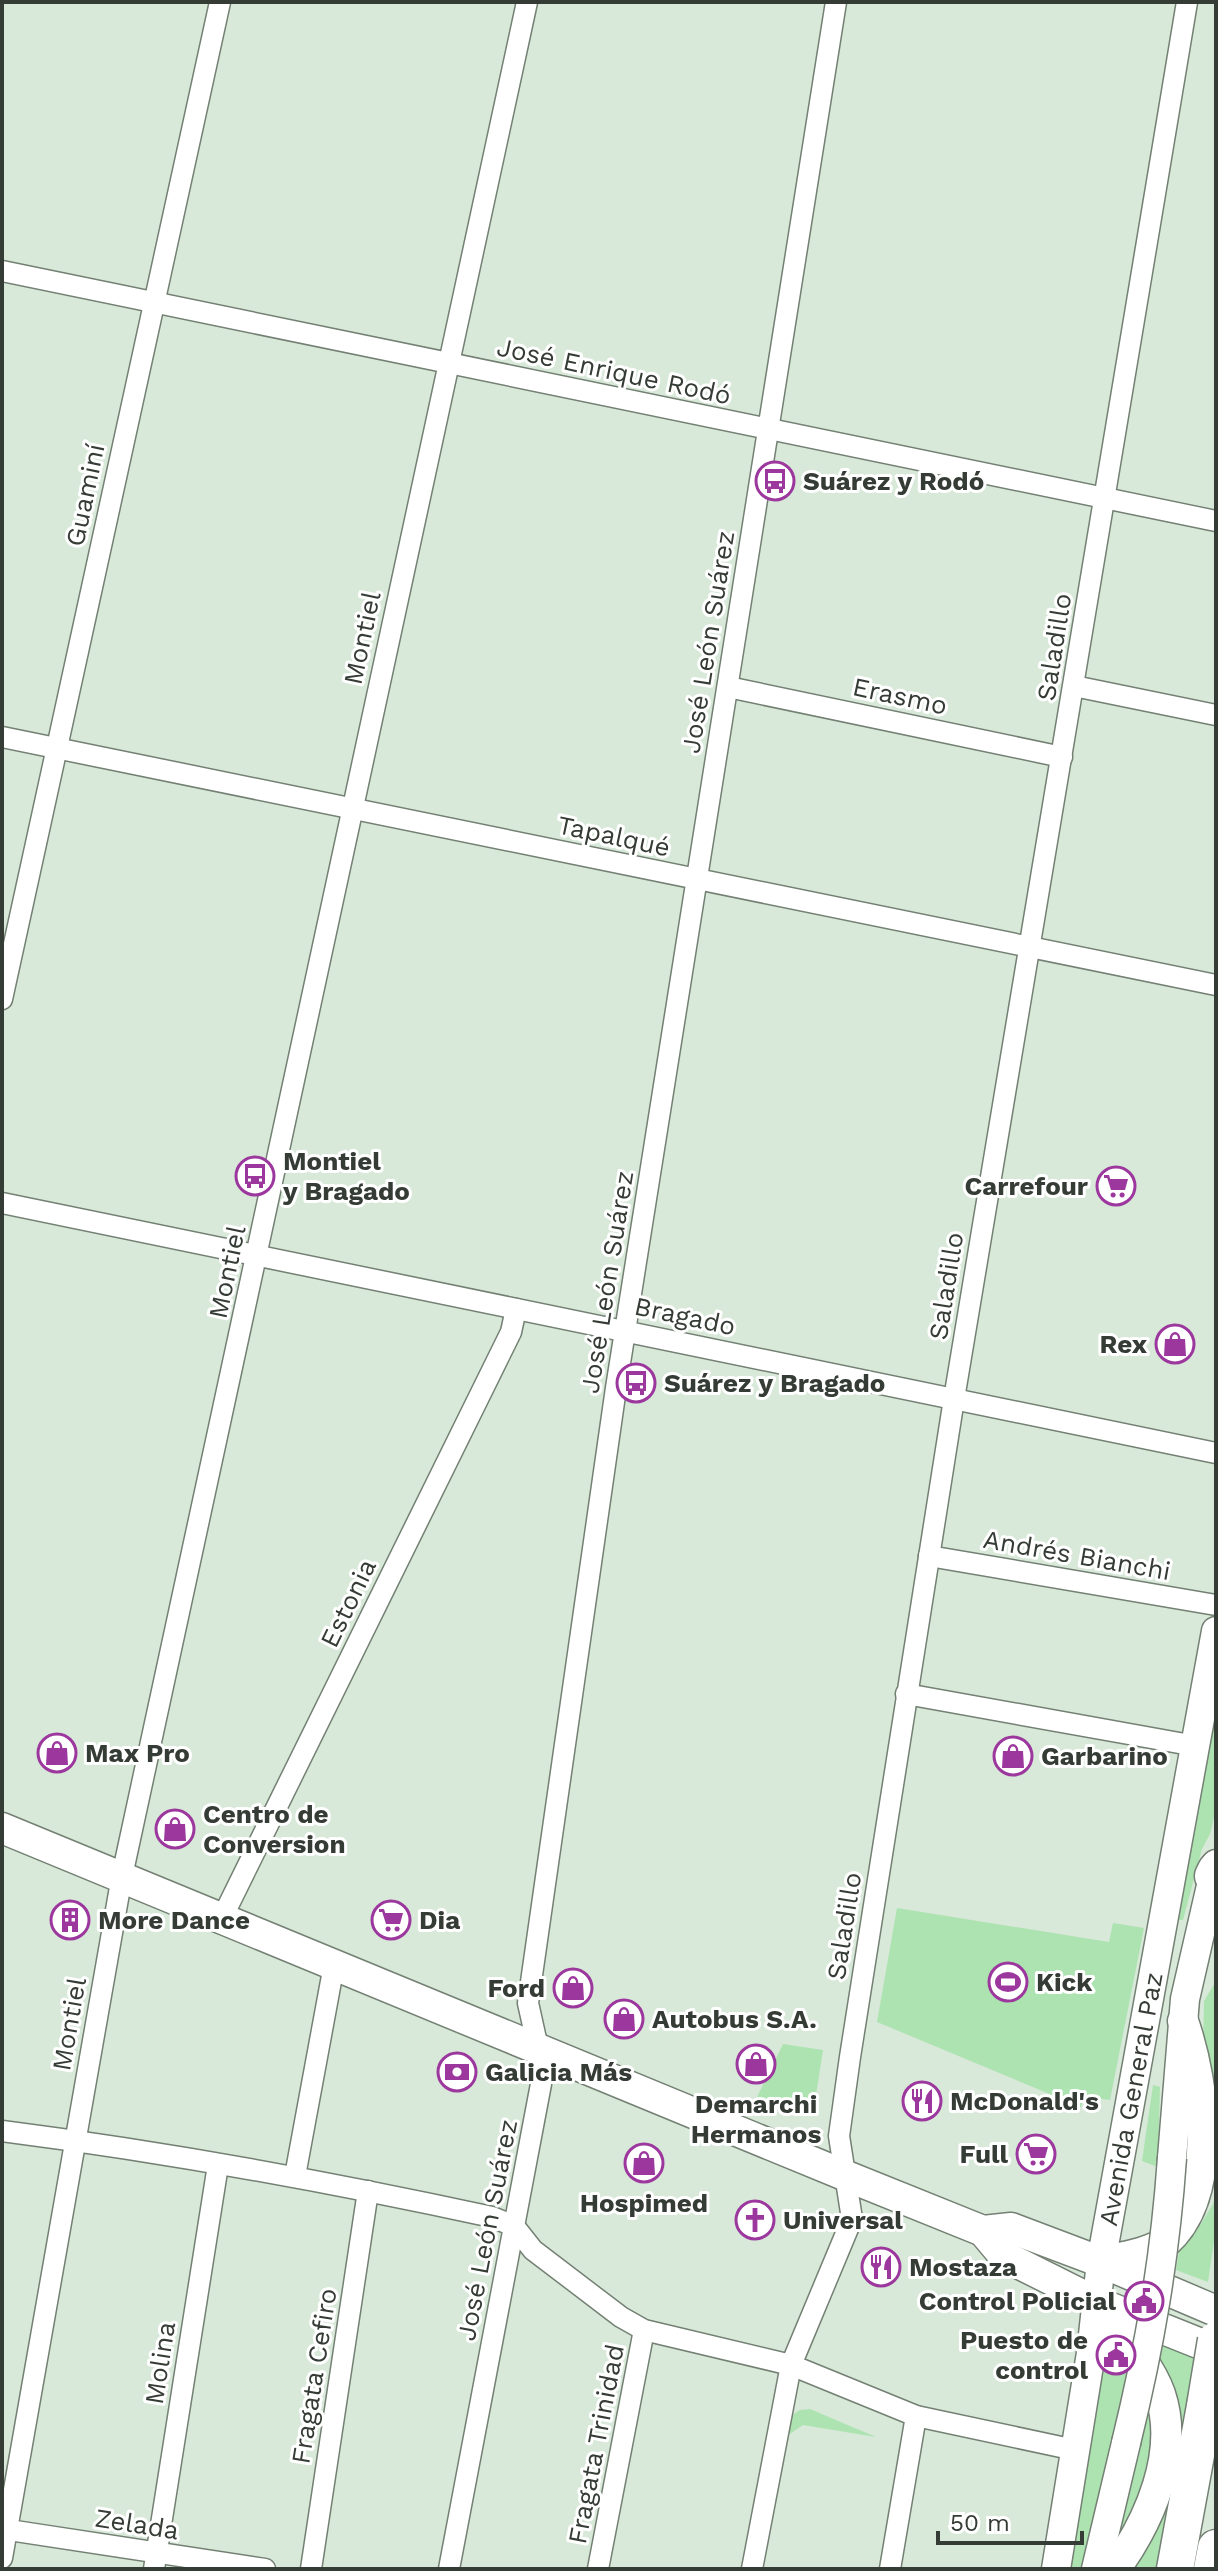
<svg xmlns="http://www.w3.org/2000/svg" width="1218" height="2571" font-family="'Work Sans',sans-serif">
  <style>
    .green { fill: #ade3b1 }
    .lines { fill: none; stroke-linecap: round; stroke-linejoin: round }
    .street-casing { stroke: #738073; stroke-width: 23 }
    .secondary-casing { stroke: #738073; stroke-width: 31 }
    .primary-casing { stroke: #738073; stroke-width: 33 }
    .highway-casing { stroke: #738073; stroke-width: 39 }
    .street { stroke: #fff; stroke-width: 20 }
    .secondary { stroke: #fff; stroke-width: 28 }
    .primary { stroke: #fff; stroke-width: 30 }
    .highway { stroke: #fff; stroke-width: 36 }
    .secondary-bridge-casing { stroke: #738073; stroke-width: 31; stroke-linecap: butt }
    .highway-bridge-casing { stroke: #738073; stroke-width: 39; stroke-linecap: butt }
    .secondary-bridge { stroke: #fff; stroke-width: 28 }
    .highway-bridge { stroke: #fff; stroke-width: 36 }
    .labels { text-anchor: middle; stroke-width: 6; stroke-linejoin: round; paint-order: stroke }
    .street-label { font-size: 26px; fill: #353b35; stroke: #fff }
    .poi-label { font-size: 26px; font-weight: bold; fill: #353b35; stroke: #fff; text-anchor: start }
  </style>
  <rect width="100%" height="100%" fill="#d8e8d9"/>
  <!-- green -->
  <g class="green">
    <path d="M1216,1690V1809L1210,1834L1202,1849L1183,1920H1176Z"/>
    <path d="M897,1908L1109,1942L1113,1923L1144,1928L1110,2100L1084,2097L1081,2107L877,2022Z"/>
    <path d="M1216,1981V2101L1203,2046L1204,2001Z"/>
    <path d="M783,2044L823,2050L814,2108L802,2116L757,2097Z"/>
    <path d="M1153,2085L1160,2087L1158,2167L1142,2161Z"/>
    <path d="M1216,2191V2228L1208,2282L1176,2270L1180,2245L1197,2230L1213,2204Z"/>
    <path d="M1163,2346L1195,2358L1170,2496L1161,2569H1126L1150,2531L1158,2366Z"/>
    <path d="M1113,2360L1123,2362L1132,2376L1082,2569H1071L1104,2362L1108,2363Z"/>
    <path d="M1151,2400L1158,2425L1150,2482L1109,2555Z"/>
    <path d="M810,2409L876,2437L803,2425L788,2435L791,2416L800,2410Z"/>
  </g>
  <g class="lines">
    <!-- street casing -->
    <g class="street-casing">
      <g id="street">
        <path d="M2,271L1216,521"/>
        <path d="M1074,686L1216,715"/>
        <path d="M728,687L1062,757"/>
        <path d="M2,737L1216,985"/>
        <path d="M2,999L220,2"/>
        <path d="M2,1203L1216,1453"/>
        <path d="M929,1556L1216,1605"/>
        <path d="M906,1694L1196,1746"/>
        <path d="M222,1918L511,1332L516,1309"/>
        <path d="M2,2131C166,2152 330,2182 492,2217L514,2226L533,2250L621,2317L644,2330L791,2365L916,2416L1075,2450"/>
        <path d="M295,2176L334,1965"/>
        <path d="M2,2529L265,2569"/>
        <path d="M2,2558L122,1876L527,2"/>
        <path d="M154,2569L218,2165"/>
        <path d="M311,2569L368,2191"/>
        <path d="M449,2569L541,2084L538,2048L528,2003L616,1388L836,2"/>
        <path d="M598,2569L644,2330"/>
        <path d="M752,2569L791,2365L852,2219L839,2136L850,2057L954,1399L1187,2"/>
        <path d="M890,2569L916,2416"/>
      </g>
    </g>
    <!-- secondary casing -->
    <g class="secondary-casing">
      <g id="secondary">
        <path d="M1172,2158L1185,1999L1216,1864"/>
        <path id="s1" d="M1056,2569L1091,2353L1101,2262L1216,1631"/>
        <path d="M1096,2569L1126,2443"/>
      </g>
    </g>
    <!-- primary casing -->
    <g class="primary-casing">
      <g id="primary">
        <path d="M2,1828L844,2175L983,2231L1011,2228L1101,2262L1216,2311"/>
        <path d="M983,2231L1004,2256L1096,2302L1216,2350"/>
        <path d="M1101,2262C1123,2257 1147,2254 1166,2242C1218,2196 1206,2088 1183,2021"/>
        <path d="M1096,2302C1117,2330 1148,2360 1160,2394C1180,2453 1149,2522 1115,2569"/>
      </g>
    </g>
    <!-- highway casing -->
    <g class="highway-casing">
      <g id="highway">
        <path d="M1213,1876L1216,1870"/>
        <path d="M1175,2569L1205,2406"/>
        <path d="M1212,2569L1216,2548"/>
      </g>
    </g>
    <!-- street -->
    <use href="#street" class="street"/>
    <!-- secondary -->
    <use href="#secondary" class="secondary"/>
    <!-- primary -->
    <use href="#primary" class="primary"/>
    <!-- highway -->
    <use href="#highway" class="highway"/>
    <!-- secondary-bridge casing -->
    <g class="secondary-bridge-casing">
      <path id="secondary-bridge" d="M1126,2443C1150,2345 1165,2258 1172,2158"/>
    </g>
    <!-- highway-bridge casing -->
    <g class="highway-bridge-casing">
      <path id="highway-bridge" d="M1205,2406L1216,2340"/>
    </g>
    <!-- secondary-bridge -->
    <use href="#secondary-bridge" class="secondary-bridge"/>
    <!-- highway-bridge -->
    <use href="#highway-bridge" class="highway-bridge"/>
  </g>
  <!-- icons -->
  <defs>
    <g id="bus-ring" transform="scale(2)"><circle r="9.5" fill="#fff" stroke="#9c389d" stroke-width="1.5"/><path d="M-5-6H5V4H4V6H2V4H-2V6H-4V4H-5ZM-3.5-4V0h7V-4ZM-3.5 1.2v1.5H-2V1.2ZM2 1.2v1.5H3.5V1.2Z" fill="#9c389d"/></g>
    <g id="supermarket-ring" transform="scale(2)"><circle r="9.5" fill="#fff" stroke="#9c389d" stroke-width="1.5"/><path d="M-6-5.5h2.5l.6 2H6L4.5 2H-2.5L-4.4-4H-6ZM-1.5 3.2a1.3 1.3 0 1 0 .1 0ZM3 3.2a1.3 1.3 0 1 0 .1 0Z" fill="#9c389d"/></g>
    <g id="shop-ring" transform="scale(2)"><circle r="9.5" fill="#fff" stroke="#9c389d" stroke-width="1.5"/><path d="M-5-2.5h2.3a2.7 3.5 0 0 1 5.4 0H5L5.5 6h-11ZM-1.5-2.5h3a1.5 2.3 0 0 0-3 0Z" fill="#9c389d"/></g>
    <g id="building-ring" transform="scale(2)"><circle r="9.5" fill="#fff" stroke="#9c389d" stroke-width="1.5"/><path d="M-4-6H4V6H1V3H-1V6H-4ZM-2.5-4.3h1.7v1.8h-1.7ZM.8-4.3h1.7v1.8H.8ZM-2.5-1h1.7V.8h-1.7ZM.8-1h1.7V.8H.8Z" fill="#9c389d"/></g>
    <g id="stadium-ring" transform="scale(2)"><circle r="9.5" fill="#fff" stroke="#9c389d" stroke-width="1.5"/><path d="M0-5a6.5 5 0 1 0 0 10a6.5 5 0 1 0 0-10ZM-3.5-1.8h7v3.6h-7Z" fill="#9c389d"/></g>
    <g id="bank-ring" transform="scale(2)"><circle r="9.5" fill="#fff" stroke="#9c389d" stroke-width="1.5"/><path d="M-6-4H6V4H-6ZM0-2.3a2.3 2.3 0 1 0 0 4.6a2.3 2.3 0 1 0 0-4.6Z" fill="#9c389d"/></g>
    <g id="restaurant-ring" transform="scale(2)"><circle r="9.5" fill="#fff" stroke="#9c389d" stroke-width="1.5"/><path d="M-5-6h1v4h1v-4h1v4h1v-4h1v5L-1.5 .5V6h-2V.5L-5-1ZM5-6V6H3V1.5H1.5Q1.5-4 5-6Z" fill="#9c389d"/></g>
    <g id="church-ring" transform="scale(2)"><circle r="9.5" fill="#fff" stroke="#9c389d" stroke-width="1.5"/><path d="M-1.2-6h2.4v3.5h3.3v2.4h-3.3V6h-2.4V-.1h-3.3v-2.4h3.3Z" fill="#9c389d"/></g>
    <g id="civic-ring" transform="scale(2)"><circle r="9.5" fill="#fff" stroke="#9c389d" stroke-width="1.5"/><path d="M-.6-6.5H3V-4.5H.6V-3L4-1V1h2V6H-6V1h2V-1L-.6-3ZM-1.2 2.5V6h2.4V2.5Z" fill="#9c389d"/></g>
  </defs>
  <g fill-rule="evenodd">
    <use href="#bus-ring" x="775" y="481"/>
    <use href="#bus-ring" x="255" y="1176"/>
    <use href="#supermarket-ring" x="1116" y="1186"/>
    <use href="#shop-ring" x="1175" y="1344"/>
    <use href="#bus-ring" x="636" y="1383"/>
    <use href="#shop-ring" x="57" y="1753"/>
    <use href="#shop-ring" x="1013" y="1756"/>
    <use href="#shop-ring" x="175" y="1829"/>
    <use href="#building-ring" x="70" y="1920"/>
    <use href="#supermarket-ring" x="391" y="1920"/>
    <use href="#stadium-ring" x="1008" y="1982"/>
    <use href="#shop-ring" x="573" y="1988"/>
    <use href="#shop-ring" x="624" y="2019"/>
    <use href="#shop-ring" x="756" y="2064"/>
    <use href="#bank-ring" x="457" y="2072"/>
    <use href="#restaurant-ring" x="922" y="2101"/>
    <use href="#supermarket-ring" x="1036" y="2154"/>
    <use href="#shop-ring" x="644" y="2163"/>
    <use href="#church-ring" x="755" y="2220"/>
    <use href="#restaurant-ring" x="881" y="2267"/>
    <use href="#civic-ring" x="1144" y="2301"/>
    <use href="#civic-ring" x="1116" y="2355"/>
  </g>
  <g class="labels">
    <!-- street labels -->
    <g class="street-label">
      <text transform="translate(614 371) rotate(12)" y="9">José Enrique Rodó</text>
      <text transform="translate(85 495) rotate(-78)" y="9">Guaminí</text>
      <text transform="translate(362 638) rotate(-78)" y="9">Montiel</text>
      <text transform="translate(708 642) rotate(-81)" y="9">José León Suárez</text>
      <text transform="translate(1054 647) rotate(-81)" y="9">Saladillo</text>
      <text transform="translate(900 696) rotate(12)" y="9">Erasmo</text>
      <text transform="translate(614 836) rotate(12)" y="9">Tapalqué</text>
      <text transform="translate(227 1272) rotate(-78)" y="9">Montiel</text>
      <text transform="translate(607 1282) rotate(-81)" y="9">José León Suárez</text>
      <text transform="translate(946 1286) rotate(-81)" y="9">Saladillo</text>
      <text transform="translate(685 1316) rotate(12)" y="9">Bragado</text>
      <text transform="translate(1077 1555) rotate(10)" y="9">Andrés Bianchi</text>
      <text transform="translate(348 1603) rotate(-64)" y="9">Estonia</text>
      <text transform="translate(844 1926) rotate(-81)" y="9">Saladillo</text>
      <text transform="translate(69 2024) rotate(-80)" y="9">Montiel</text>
      <text dy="9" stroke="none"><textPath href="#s1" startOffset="476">Avenida General Paz</textPath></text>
      <text transform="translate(487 2230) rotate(-79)" y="9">José León Suárez</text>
      <text transform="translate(160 2363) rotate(-81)" y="9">Molina</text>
      <text transform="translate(314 2376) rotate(-81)" y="9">Fragata Cefiro</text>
      <text transform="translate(596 2444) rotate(-79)" y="9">Fragata Trinidad</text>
      <text transform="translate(137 2524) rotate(9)" y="9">Zelada</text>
    </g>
    <!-- poi labels -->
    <g class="poi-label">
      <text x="803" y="490">Suárez y Rodó</text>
      <text x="283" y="1170">Montiel<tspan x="283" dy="30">y Bragado</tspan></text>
      <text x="1088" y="1195" text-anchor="end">Carrefour</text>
      <text x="1147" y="1353" text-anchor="end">Rex</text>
      <text x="664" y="1392">Suárez y Bragado</text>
      <text x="85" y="1762">Max Pro</text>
      <text x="1041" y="1765">Garbarino</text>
      <text x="203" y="1823">Centro de<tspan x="203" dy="30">Conversion</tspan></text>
      <text x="98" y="1929">More Dance</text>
      <text x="419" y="1929">Dia</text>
      <text x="1036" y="1991">Kick</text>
      <text x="545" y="1997" text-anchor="end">Ford</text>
      <text x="652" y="2028">Autobus S.A.</text>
      <text x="485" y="2081">Galicia Más</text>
      <text x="950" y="2110">McDonald's</text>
      <text x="756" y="2113" text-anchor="middle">Demarchi<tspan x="756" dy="30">Hermanos</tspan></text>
      <text x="1008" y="2163" text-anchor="end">Full</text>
      <text x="644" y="2212" text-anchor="middle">Hospimed</text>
      <text x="783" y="2229">Universal</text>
      <text x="909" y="2276">Mostaza</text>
      <text x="1116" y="2310" text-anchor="end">Control Policial</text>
      <text x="1088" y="2349" text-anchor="end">Puesto de<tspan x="1088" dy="30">control</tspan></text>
    </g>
  </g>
  <!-- border -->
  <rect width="1218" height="2571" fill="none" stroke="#353b35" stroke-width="8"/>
  <!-- scale -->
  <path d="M938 2531v12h144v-12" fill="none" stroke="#353b35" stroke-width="4"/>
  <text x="950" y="2531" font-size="24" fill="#353b35" stroke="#ffffff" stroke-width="6" paint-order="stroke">50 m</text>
</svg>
